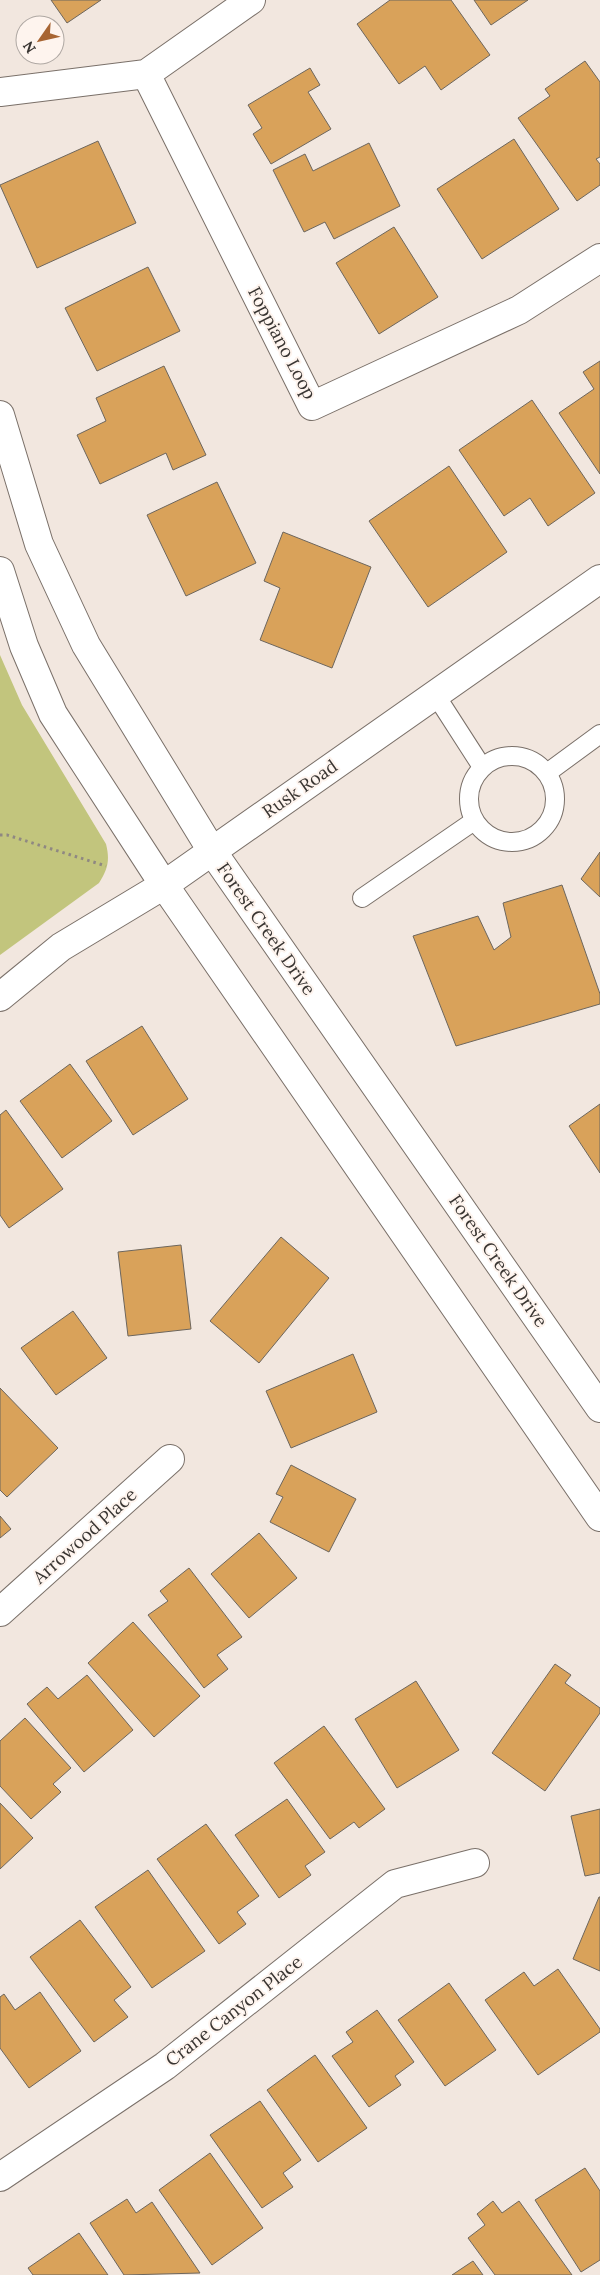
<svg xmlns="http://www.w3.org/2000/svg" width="600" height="2275" font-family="Lora,serif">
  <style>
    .green { fill: #c2c57d }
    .building { fill: #d9a25a; stroke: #6d665d }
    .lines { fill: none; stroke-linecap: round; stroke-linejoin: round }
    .service-casing { stroke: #7a7069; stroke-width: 20 }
    .minor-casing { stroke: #7a7069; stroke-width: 30 }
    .tertiary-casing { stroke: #7a7069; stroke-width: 30 }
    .path { stroke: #8f8882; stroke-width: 3; stroke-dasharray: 2.5 4; stroke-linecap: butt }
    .service { stroke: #fff; stroke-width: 18 }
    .minor { stroke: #fff; stroke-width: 28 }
    .tertiary { stroke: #fff; stroke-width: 28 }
    .labels { text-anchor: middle; stroke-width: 4; stroke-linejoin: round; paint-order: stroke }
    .street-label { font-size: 18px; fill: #393532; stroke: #fef4ee }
  </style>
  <rect width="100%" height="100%" fill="#f2e7df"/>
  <!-- green -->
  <path class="green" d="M0,655L22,705L106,844C110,860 108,869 99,883L0,955Z"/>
  <!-- building -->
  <g class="building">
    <path d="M51,0H101L67,23Z"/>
    <path d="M390,0H451L490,55L441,90L425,66L399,84L357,24Z"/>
    <path d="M474,0H528L491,25Z"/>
    <path d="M585,61L600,82V157L596,159L600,164V185L577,201L518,118L550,96L545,89Z"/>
    <path d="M310,68L320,85L308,92L331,129L271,164L253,134L262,128L248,105Z"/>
    <path d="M514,139L559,209L482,259L437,189Z"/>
    <path d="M98,141L136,223L37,268L0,185Z"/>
    <path d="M369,143L400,206L334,239L325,222L304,232L273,170L305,154L313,171Z"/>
    <path d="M394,227L438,297L379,334L336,263Z"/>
    <path d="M148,267L180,331L97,371L65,308Z"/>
    <path d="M600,361V474L559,413L594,389L583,372Z"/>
    <path d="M164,366L206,455L173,470L166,453L100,484L77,435L106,421L96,398Z"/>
    <path d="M532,400L595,493L548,526L530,498L504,516L459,450Z"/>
    <path d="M449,466L507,552L428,607L369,521Z"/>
    <path d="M217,482L256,563L186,596L147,515Z"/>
    <path d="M283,532L371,567L332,668L260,640L280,588L264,581Z"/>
    <path d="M600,852V897L581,879Z"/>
    <path d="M562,885L600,994V1004L456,1046L413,936L478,916L494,950L511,937L503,903Z"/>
    <path d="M142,1026L188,1099L133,1135L86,1061Z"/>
    <path d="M70,1064L112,1121L62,1158L20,1101Z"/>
    <path d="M600,1104V1173L569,1126Z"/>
    <path d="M6,1110L63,1189L9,1228L0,1215V1115Z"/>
    <path d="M281,1237L329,1278L259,1363L210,1321Z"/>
    <path d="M181,1245L191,1329L128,1336L118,1252Z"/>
    <path d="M73,1311L107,1358L56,1395L21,1348Z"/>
    <path d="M353,1354L377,1412L291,1448L266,1391Z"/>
    <path d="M0,1388L58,1448L7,1497L0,1490Z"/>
    <path d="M291,1465L356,1499L329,1552L270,1522L283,1497L276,1494Z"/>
    <path d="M0,1516L11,1529L0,1538Z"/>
    <path d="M259,1533L297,1578L249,1618L211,1574Z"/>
    <path d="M189,1568L242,1637L217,1655L228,1669L204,1688L148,1615L168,1601L160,1591Z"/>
    <path d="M133,1622L200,1696L154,1737L88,1663Z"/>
    <path d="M555,1664L571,1675L565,1683L600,1708V1713L545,1791L492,1753Z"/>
    <path d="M87,1675L133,1730L84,1772L27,1704L47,1687L58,1699Z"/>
    <path d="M416,1681L459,1750L397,1788L355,1719Z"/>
    <path d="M25,1718L71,1768L53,1784L61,1792L31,1819L0,1786V1741Z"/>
    <path d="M324,1726L385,1809L359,1828L354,1822L330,1839L274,1763Z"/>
    <path d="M287,1799L325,1852L305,1866L311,1875L279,1898L235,1835Z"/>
    <path d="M0,1803L33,1838L0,1869Z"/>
    <path d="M600,1809V1873L585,1876L571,1816Z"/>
    <path d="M206,1824L259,1896L237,1912L246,1924L219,1944L157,1859Z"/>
    <path d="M148,1870L205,1951L152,1988L95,1907Z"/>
    <path d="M599,1897H600V1971L573,1959Z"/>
    <path d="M80,1920L131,1987L114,2000L128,2017L94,2042L30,1957Z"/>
    <path d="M558,1969L600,2029V2032L538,2075L485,2000L524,1972L534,1986Z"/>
    <path d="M449,1983L496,2050L445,2086L398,2020Z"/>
    <path d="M40,1992L81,2051L29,2088L0,2048V1997L4,1994L15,2010Z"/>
    <path d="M377,2010L414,2062L395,2076L401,2085L369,2107L332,2056L353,2042L346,2032Z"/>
    <path d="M315,2055L367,2128L318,2162L267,2090Z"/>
    <path d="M260,2101L301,2160L283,2173L293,2187L262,2208L210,2135Z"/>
    <path d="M210,2153L263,2228L212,2265L159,2190Z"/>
    <path d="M585,2168L600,2191V2260L581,2272L535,2200Z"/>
    <path d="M127,2199L136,2213L152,2202L200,2273L124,2275L90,2223Z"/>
    <path d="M493,2201L502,2213L519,2201L572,2275H495L468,2238L485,2225L477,2214Z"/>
    <path d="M79,2233L108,2275H33L28,2268Z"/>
    <path d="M473,2261L483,2275H452Z"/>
  </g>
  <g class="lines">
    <!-- service casing -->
    <g class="service-casing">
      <g id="service">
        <path d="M435,694L482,767"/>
        <circle cx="512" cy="799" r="43"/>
        <path d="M547,773L600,734"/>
        <path d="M362,898L474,821"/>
      </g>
    </g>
    <!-- minor casing -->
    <g class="minor-casing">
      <g id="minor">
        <path d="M146,74L312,406L519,310L600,258"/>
        <path d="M0,92L146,74L251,0"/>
        <path d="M0,997L61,947L164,885L600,579"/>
        <path d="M0,1612L170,1459"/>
        <path d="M0,2177L165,2066L395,1884L475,1863"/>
      </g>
    </g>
    <!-- tertiary casing -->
    <g class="tertiary-casing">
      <g id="tertiary">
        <path d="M0,415L39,544L86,645L212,851L600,1408"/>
        <path d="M0,571L24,646L53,714L164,885L600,1517"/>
      </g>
    </g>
    <!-- path -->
    <path class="path" d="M0,835H7L106,866"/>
    <!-- service -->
    <use href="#service" class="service"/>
    <!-- minor -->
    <use href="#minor" class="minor"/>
    <!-- tertiary -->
    <use href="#tertiary" class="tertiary"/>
  </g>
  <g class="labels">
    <!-- street labels -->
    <g class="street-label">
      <text transform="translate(282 343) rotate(62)" y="6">Foppiano Loop</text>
      <text transform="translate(300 789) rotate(-35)" y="6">Rusk Road</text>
      <text transform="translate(266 929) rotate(55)" y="6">Forest Creek Drive</text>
      <text transform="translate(498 1261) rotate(55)" y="6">Forest Creek Drive</text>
      <text transform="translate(85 1536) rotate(-42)" y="6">Arrowood Place</text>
      <text transform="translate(234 2011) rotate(-38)" y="6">Crane Canyon Place</text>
    </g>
  </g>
  <!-- north arrow -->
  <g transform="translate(40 40) rotate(236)"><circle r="24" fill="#fef4ee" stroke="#afa8a3"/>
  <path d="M0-4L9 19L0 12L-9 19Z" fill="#a86533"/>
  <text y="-8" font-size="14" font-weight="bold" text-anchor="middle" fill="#393532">N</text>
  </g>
</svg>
